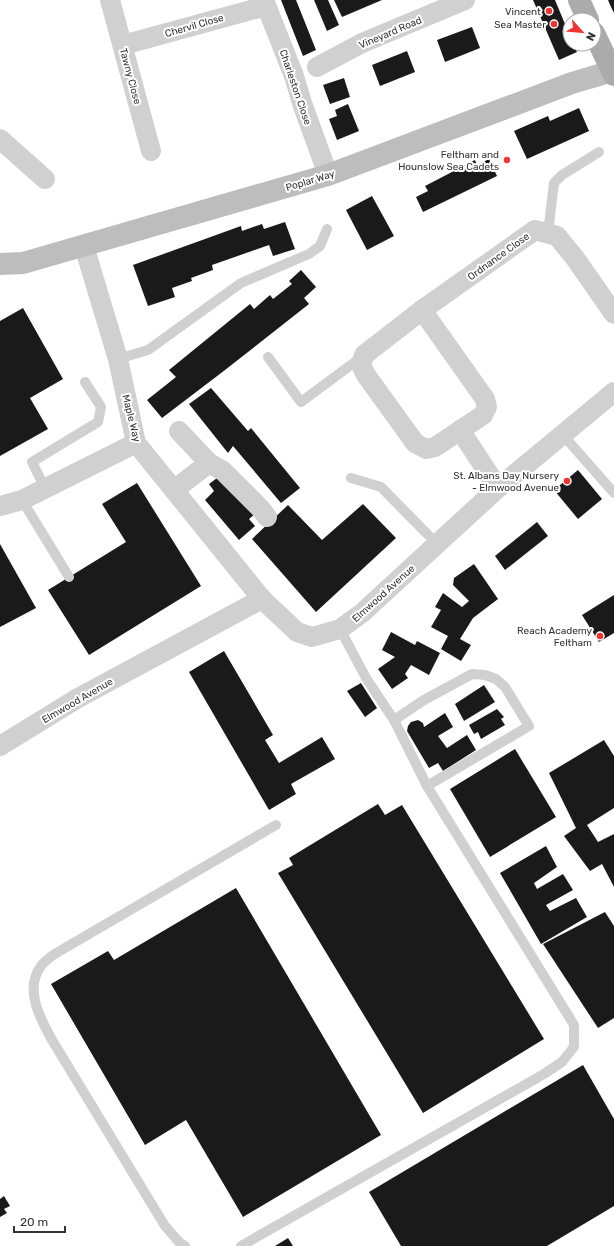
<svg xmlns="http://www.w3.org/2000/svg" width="614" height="1246" font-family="Rubik,sans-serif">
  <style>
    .building { fill: #1a1a1a }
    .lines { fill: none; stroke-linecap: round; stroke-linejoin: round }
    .lane { stroke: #d0d0d0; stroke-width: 10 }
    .street { stroke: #d0d0d0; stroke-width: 20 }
    .secondary { stroke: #bdbdbd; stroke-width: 22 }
    .primary { stroke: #ababab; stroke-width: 22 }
    .poi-dot { fill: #ee3530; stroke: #fff; stroke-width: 1.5 }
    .labels { text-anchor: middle; stroke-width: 4; stroke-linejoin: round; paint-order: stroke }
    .poi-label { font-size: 10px; fill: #333; stroke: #fff; text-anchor: end }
    .street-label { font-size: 10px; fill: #333; stroke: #fff }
  </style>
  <rect width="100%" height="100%" fill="#fff"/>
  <!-- building -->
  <g class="building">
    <path d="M281,0H296L316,50L303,56Z"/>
    <path d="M314,0H328L339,25L327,31Z"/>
    <path d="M334,0H382L342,17Z"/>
    <path d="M533,0H555L570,36V44H573L577,52L559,60Z"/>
    <path d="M608,0H614V13L611,7Z"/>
    <path d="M472,27L480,48L445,62L437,40Z"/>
    <path d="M407,51L415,72L380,86L372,65Z"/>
    <path d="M344,78L350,97L330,104L323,85Z"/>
    <path d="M348,104L359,131L337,140L329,119L337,116L335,110Z"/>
    <path d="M579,108L589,131L527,159L514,131L548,116L550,121Z"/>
    <path d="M489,159L497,176L423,212L416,197L428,191L425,186L475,160L477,165Z"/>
    <path d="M372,196L394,236L367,250L346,210Z"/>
    <path d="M285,222L295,249L273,256L269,245L212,265L213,270L191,278L192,281L172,288L175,297L148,306L133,265L241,226L242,231L262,224L264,229Z"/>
    <path d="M301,270L316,287L304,298L309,304L225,370L162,418L147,400L176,377L169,370L250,304L254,309L270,295L273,299L292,284L289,281Z"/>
    <path d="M23,308L63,379L30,398L48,429L0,456V321Z"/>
    <path d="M211,388L248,431L251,428L300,488L281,503L233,446L228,453L189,404Z"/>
    <path d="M578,470L602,499L578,519L554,490Z"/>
    <path d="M221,475L255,514L249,519L255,526L239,540L205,500L214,491L209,484Z"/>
    <path d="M137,483L201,586L89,655L48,590L126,542L102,504Z"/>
    <path d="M363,504L396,538L316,612L252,539L288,505L322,540Z"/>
    <path d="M537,522L548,536L505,570L495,556Z"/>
    <path d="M0,544L36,608L0,627Z"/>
    <path d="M474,564L498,599L473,618L460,639L471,645L461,661L441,649L448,636L431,627L441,610L435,607L443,593L462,607L469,601L453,585L454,578Z"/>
    <path d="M614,595V633L599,642L582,615Z"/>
    <path d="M391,632L415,645L417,641L440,653L429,675L411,665L405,674L408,678L392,689L378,669L395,657L382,650Z"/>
    <path d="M224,651L273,735L265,740L279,763L322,737L335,759L291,784L296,794L269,810L189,672Z"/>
    <path d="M361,683L377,708L365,717L347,691Z"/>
    <path d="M484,685L495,702L464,721L455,704Z"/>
    <path d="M497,709L504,717L501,719L505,725L481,739L478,732L474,734L469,725Z"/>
    <path d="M445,713L453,727L438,736L447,748L467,735L476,750L443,771L438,763L429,768L407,731L408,726L411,722L418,720L423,723L424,727Z"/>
    <path d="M604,740L614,756V808L587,825L598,842L614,834V887L602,864L590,871L564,836L576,828L549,773Z"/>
    <path d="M515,749L556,817L490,857L450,789Z"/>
    <path d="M378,804L385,815L402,805L544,1039L423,1113L278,873L293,865L289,858Z"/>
    <path d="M546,846L557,867L534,883L537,889L563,874L573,890L546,905L550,911L576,898L587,917L541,944L500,873Z"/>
    <path d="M236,888L381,1135L243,1217L186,1120L145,1145L51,984L108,951L114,960Z"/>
    <path d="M605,912L614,926V1018L598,1028L543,944Z"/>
    <path d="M583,1065L614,1119V1206L547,1246H401L369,1192Z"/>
    <path d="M4,1196L10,1206L4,1209L7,1213L0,1217V1199Z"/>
    <path d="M288,1238L293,1246H275Z"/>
  </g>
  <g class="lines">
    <!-- lane -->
    <g class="lane">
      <path d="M548,233L554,183L562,175L599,152"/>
      <path d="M268,357L301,402L363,356"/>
      <path d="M118,359L148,350L241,283L309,254L320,246L327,229"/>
      <path d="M563,435L614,493"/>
      <path d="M351,478L381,487L437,544"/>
      <path d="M45,488L32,462L98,422L101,407L85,382"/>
      <path d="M22,500L69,577"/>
      <path d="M394,720L424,700L472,674L485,675L496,679L505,687L529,726L427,786"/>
      <path d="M185,1246L180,1243L165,1226L52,1040C40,1018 24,989 41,966C44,962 49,958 53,955L276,825"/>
      <path d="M241,1246L544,1074L562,1062L574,1047V1025L427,786L394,720L366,678L340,629"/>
    </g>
    <!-- street -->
    <g class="street">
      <path d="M110,0L151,151"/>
      <path d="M264,0L294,76L302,103L328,175"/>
      <path d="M123,45L266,6"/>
      <path d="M317,67L362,43L465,0"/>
      <path d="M0,139L45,179"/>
      <path d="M84,246L118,359L136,443L262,599"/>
      <path d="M422,310L485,399L487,407L483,415L435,447L426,449L415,443L366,375L361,365L364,355Z"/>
      <path d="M422,310L535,230L557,236L575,258L614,314"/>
      <path d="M460,430L498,488"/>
      <path d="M179,431L209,463L223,471L260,508L267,517"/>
      <path d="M174,490L209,463"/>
      <path d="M0,506L22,500L136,443"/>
      <path d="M0,746L78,698L262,599L297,632L312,637L340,629L362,613L498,488L614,392"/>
    </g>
    <!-- secondary -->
    <path class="secondary" d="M0,264L23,263L328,175L572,83L612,71"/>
    <!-- primary -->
    <g class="primary">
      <path d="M579,0L588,20"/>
      <path d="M594,33L614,75"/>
    </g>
  </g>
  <!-- markers -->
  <g class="poi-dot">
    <circle cx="549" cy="11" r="4"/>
    <circle cx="554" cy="24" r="4"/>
    <circle cx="507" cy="160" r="4"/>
    <circle cx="567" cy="481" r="4"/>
    <circle cx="600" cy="636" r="4"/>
  </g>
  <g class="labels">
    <!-- poi labels -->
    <g class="poi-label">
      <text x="541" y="15">Vincent</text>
      <text x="546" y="28">Sea Master</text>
      <text x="499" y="158">Feltham and<tspan x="499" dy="12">Hounslow Sea Cadets</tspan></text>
      <text x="559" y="479">St. Albans Day Nursery<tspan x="559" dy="12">- Elmwood Avenue</tspan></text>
      <text x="592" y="634">Reach Academy<tspan x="592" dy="12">Feltham</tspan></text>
    </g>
    <!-- street labels -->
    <g class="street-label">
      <text transform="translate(194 25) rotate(-16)" y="4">Chervil Close</text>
      <text transform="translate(390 32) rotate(-23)" y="4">Vineyard Road</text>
      <text transform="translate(131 76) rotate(75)" y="4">Tawny Close</text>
      <text transform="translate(296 87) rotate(71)" y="4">Charleston Close</text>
      <text transform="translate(310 180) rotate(-17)" y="4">Poplar Way</text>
      <text transform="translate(498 256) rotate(-36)" y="4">Ordnance Close</text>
      <text transform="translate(132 418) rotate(76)" y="4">Maple Way</text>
      <text transform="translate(383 593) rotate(-42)" y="4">Elmwood Avenue</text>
      <text transform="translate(77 700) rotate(-30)" y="4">Elmwood Avenue</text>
    </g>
  </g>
  <!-- north arrow -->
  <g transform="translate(582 32) rotate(117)"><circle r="19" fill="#ffffff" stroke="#adadad"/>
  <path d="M0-3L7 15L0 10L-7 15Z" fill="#ee3530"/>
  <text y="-6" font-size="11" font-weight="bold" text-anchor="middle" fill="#333333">N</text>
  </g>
  <!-- scale -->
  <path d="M14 1226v6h51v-6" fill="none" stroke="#333333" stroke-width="2"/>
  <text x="20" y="1226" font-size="12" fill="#333333" stroke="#ffffff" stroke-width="3" paint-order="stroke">20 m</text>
</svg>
